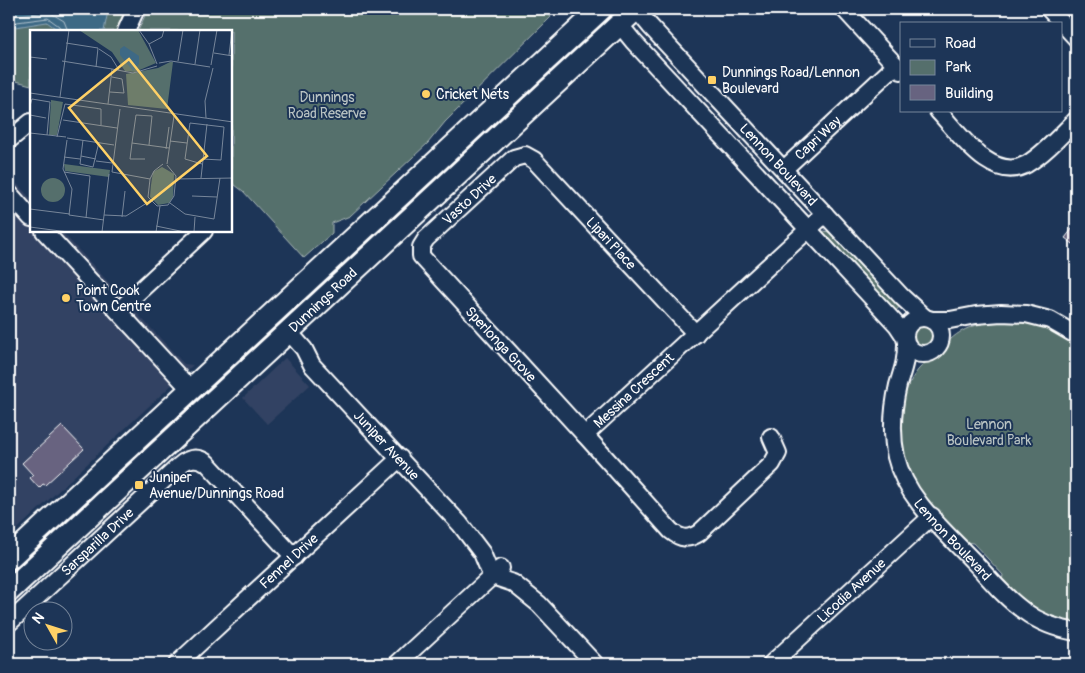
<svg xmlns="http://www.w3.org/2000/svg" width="1085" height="673" font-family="Pangolin,sans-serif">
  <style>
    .built { fill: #334363 }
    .green { fill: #556f6c; stroke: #aab7b6 }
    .water { fill: #3e6985; stroke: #8ba5b6 }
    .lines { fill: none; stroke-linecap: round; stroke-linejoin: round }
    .shore { stroke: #b2c3ce; stroke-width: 1 }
    .building { fill: #676380; stroke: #fff }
    .minor-casing { stroke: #fff; stroke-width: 20 }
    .major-casing { stroke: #fff; stroke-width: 25 }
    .minor { stroke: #1d3557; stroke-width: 16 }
    .major { stroke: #1d3557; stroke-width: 21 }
    .poi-dot { fill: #ffd166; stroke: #1d3557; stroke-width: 2 }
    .labels { text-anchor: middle; stroke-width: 4; stroke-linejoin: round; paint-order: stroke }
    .poi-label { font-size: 14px; fill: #fff; stroke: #1d3557; text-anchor: start }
    .park-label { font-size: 14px; fill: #bbc5c4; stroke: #1d3557 }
    .street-label { font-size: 14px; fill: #fff; stroke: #1d3557 }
    .inset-road { fill: none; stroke: #77869a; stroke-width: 1 }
    .view { fill: #ffd166; fill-opacity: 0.15; stroke: #ffd166; stroke-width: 2.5 }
    .inset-edge { fill: none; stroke: #fff; stroke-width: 2.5 }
  </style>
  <rect width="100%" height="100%" fill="#1d3557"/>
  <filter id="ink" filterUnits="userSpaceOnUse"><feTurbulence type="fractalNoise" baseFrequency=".02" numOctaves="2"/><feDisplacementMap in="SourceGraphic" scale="10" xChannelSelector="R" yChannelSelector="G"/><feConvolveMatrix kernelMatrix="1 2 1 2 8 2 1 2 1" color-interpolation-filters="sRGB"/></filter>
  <g filter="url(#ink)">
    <!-- built -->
    <g class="built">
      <path d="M9,175L31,199V231H61L184,364L193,365L9,537Z"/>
      <path d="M285,358L310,385L267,424L243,398Z"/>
    </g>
    <!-- green -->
    <g class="green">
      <path d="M9,9H128L119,31H31V85L9,79Z"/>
      <path d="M148,9H543L551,17L445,122L428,143L350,216L332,223V233L304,258L243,191L231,182V31H138Z"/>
      <path d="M607,21L608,27L292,318L288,317L286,314L453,157L490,130Z"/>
      <path d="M824,231L834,233L902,304L893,314L820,232Z"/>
      <path d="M1000,321C1030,321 1051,326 1076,344V625L1045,616L1021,600L1002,581L1003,575L973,543L966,542C949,524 929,507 916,485C896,453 893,401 918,370C923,364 929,360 936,356C941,352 944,346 948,342C962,327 981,323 1000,321Z"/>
      <circle cx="923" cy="336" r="9"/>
      <path d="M188,411L168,437L118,475L72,518L60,524L151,437Z"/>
    </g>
    <!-- water -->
    <path class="water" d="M9,9H107L108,11L104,31H59L47,22L9,28Z"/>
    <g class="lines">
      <!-- shore -->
      <g class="shore">
        <path d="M9,16L49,12L64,21L68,31"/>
        <path d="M9,23L48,18L59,26L61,31"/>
      </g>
    </g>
    <!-- building -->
    <g class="building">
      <path d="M1076,224V246L1065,238Z"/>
      <path d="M62,426L84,449L45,485L43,484L39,488L30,478L33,475L22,463Z"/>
    </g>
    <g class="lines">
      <!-- minor casing -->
      <g class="minor-casing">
        <g id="minor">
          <path id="s1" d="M636,9L650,26L902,297L925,318"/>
          <path d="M844,9L901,71"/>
          <path d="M1049,9L1076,38"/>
          <path d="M620,25L633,41L872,298L897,325L905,337"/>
          <path d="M126,31L136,9"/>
          <path d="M938,111C959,133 992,184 1027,164C1045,153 1061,135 1076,120"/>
          <path d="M9,140L31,122"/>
          <path id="s2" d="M784,169L896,65"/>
          <path d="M9,193L31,218"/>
          <path d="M44,231L190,389"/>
          <path d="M118,311L204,231"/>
          <circle cx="923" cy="336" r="18"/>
          <path d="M931,320H950L976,315L1001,313L1026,314L1050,320L1076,335"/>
          <path id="s3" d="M289,332L304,349L312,365L460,524L482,553L489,570L498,578L513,583L539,604L595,664"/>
          <path id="s4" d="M906,344C906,362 903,368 898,385C893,407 891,434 896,457C906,500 946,532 975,563C990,579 1005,598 1024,611C1039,622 1057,629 1076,632"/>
          <path id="s5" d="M585,435L421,256V247L426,239L514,158L525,155L534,160L696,334"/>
          <path id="s6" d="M771,437L778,453L772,464L699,533C688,540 681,539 671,531L585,435L825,214"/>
          <path id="s7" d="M9,623L179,466C188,458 197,456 207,463L294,557"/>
          <path id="s8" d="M177,664L400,458"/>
          <path d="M397,664L501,568"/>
          <path id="s9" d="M771,664L932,516"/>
        </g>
      </g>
      <!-- major casing -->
      <g class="major-casing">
        <g id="major">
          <path d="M9,558L601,9"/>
          <path id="s10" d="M9,591L636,9"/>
        </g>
      </g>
      <!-- minor -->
      <use href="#minor" class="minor"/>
      <!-- major -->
      <use href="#major" class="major"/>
    </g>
  </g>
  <!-- markers -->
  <g class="poi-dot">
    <rect x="707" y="75" width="10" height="10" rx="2.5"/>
    <circle cx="426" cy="94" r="5"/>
    <circle cx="66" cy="298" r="5"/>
    <rect x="134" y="480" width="10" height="10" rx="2.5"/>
  </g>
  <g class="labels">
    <!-- poi labels -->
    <g class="poi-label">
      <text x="722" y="77">Dunnings Road/Lennon<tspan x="722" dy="16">Boulevard</tspan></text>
      <text x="436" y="99">Cricket Nets</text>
      <text x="76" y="295">Point Cook<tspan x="76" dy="16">Town Centre</tspan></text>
      <text x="149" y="482">Juniper<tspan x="149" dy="16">Avenue/Dunnings Road</tspan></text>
    </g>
    <!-- park labels -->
    <g class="park-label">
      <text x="327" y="102">Dunnings<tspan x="327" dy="16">Road Reserve</tspan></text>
      <text x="989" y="429">Lennon<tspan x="989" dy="16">Boulevard Park</tspan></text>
    </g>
    <!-- street labels -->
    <g class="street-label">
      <text dy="5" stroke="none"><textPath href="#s2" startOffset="46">Capri Way</textPath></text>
      <text dy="5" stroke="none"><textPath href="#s1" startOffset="211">Lennon Boulevard</textPath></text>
      <text dy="5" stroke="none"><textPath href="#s5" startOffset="320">Vasto Drive</textPath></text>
      <text dy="5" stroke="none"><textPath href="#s5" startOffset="516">Lipari Place</textPath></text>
      <text dy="5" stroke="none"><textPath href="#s10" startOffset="428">Dunnings Road</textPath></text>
      <text transform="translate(501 344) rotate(47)" y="5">Sperlonga Grove</text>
      <text dy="5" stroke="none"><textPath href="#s6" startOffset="356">Messina Crescent</textPath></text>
      <text dy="5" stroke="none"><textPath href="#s3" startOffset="150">Juniper Avenue</textPath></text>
      <text dy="5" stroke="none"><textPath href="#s4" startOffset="216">Lennon Boulevard</textPath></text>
      <text dy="5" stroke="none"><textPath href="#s7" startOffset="120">Sarsparilla Drive</textPath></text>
      <text dy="5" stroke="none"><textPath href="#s8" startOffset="152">Fennel Drive</textPath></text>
      <text dy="5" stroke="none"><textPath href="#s9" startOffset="109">Licodia Avenue</textPath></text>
    </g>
  </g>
  <!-- overview -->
  <g transform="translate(30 30)">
    <rect width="202" height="202" fill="#1d3557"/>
    <path d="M49,0H108L126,33L105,42L95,41L82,22ZM140,32H143L137,79L98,75L96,44L128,38ZM21,70L33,72L27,105H19ZM34,134L80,140L79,147L35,141ZM132,137L144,144L143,167L139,173L128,175L120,167L121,155L123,142ZM11 160a12 12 0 1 1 24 0a12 12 0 1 1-24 0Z" fill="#556f6c"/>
    <path d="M94,16L109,26V34L103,41L90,25V19Z" fill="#3e6985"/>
    <path class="inset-road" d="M109,0L119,14L127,34M36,13L68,18L66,37M119,14L132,7L134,0M69,19L81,27L89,40M184,23L203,26M199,25L202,0M0,27L17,29M32,31L82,39L78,74M148,31L153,0M129,33L141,31L180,37M165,34L170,0M181,35L187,0M82,39L103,43L127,36M80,62L94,63L92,49L82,47M0,63L203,92M30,67L39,0M0,76L2,69L20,72L17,105M0,85L16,88M176,88L175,71L183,38M33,90L87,98M0,103L36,107M27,107L35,74L71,79V95M37,108L84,115M37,110L33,139L42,159L39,185L74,190M53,110L50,134L63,137L69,112M140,111L157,113M102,113L106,85L122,86L119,115M136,119L139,97M51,126L66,129M34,127L50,129M115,129H100L102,113L139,118M66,131L82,133M133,134L124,141L120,149L118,167L127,176L138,175L144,166L146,146L137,135M137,134L144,86M172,134L155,129L160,93L194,97L191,130L172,129M34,142L60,146L56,188M82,142L90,79M82,142L120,149M171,148L177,94M146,149L203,148M162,166L187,167M140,173L155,184L184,189L190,148M0,179L40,184M74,185L96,186L120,171M92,187L95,161M126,196L155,202M0,197L38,202M72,202L79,144M126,202L130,176M164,202L165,187"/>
    <path class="view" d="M99,29L177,126L117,174L39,78Z"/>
    <rect width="202" height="202" class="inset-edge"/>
  </g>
  <!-- margin -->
  <rect width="1085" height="673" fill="none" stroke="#1d3557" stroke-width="30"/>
  <rect x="15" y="15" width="1055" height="643" fill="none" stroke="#fff" stroke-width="2" filter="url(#ink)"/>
  <!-- legend -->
  <rect x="900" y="22" width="162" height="90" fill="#1d3557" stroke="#77869a"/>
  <rect x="910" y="39" width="25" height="8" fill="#1d3557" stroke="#77869a"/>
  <text x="945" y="48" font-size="15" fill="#ffffff">Road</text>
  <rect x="910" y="60" width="25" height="15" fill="#556f6c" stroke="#77869a"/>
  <text x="945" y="72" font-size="15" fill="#ffffff">Park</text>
  <rect x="910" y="85" width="25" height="15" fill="#676380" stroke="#77869a"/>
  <text x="945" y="98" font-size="15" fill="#ffffff">Building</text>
  <!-- north arrow -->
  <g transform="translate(48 626) rotate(309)"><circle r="24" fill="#1d3557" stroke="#77869a"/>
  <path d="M0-4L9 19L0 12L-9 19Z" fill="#ffd166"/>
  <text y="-8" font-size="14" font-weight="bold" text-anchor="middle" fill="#ffffff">N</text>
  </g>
</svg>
